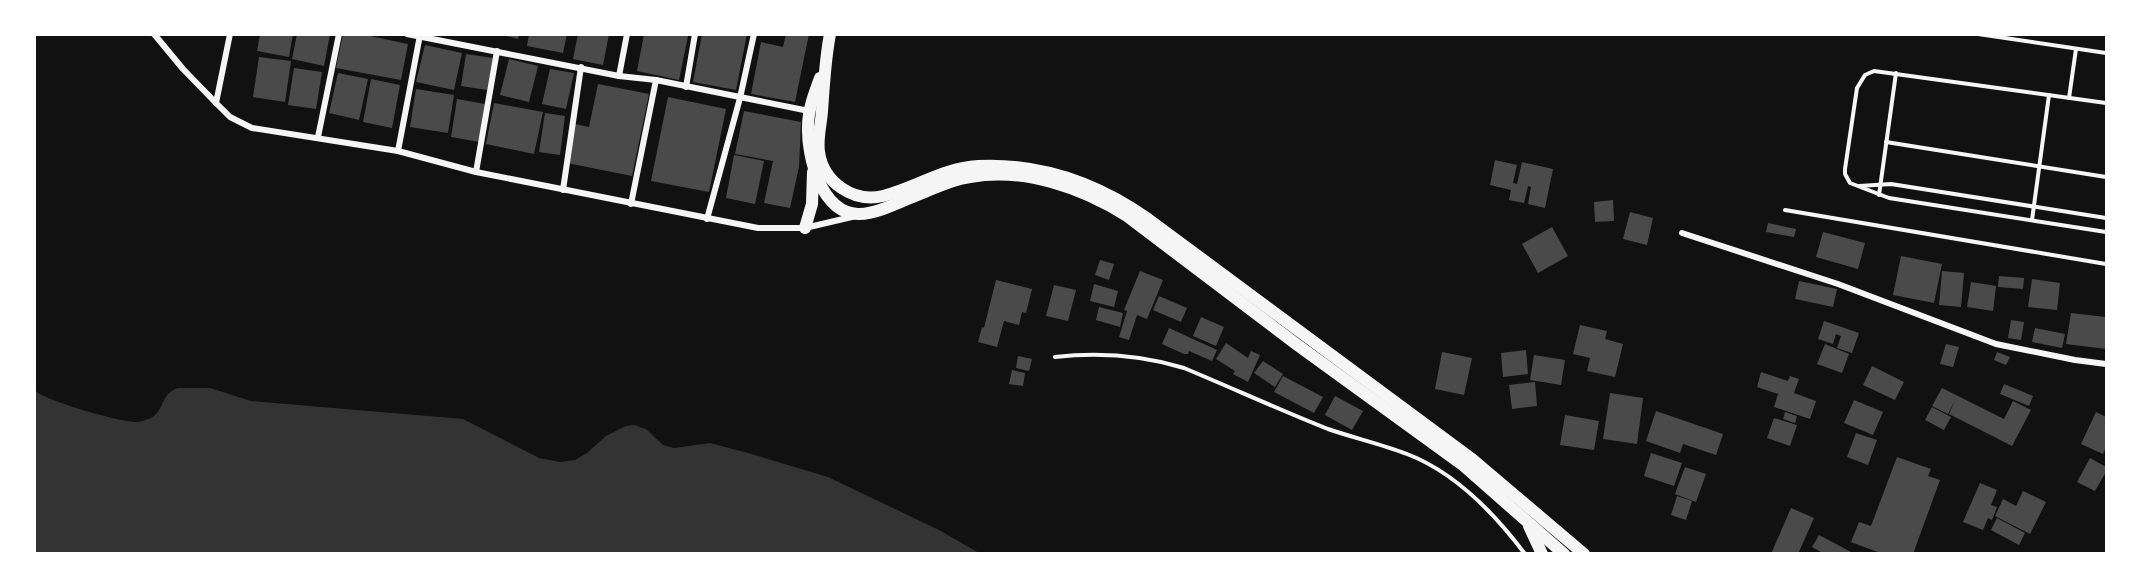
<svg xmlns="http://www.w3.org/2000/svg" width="2141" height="588" font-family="Cabin,sans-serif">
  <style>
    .water { fill: #333 }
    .building { fill: #4a4a4a }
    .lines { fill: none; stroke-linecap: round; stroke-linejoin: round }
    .service { stroke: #f5f5f5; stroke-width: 4 }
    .minor { stroke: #f5f5f5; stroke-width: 6 }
    .primary { stroke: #f5f5f5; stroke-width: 12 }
  </style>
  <rect width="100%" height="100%" fill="#111"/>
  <!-- water -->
  <path class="water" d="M178,388H210L251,401L463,419L539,458L560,462L575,460L587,453L606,436L626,426L634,425L646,429L663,445L674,448L710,443L748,453L828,477L939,530L979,553H35V391C50,402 119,422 137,422C141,422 148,419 151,418C165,410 160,394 178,388Z"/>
  <!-- building -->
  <g class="building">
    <path d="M260,34H293L289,57L257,51Z"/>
    <path d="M297,34H330L324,66L292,59Z"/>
    <path d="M343,34H361L408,44L401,80L336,68Z"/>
    <path d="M499,34H519L518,39Z"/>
    <path d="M529,34H567L563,53L527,46Z"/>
    <path d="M578,34H609L603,65L573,59Z"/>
    <path d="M644,34L688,36L679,80L637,71Z"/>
    <path d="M702,34H747L736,90L693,82Z"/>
    <path d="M786,34H809L795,102L751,94L761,42L783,47Z"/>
    <path d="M425,45L462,53L454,90L416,82Z"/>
    <path d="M466,54L493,58L487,90L461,86Z"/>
    <path d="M259,57L291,61L285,102L253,97Z"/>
    <path d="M509,59L538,66L529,102L500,95Z"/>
    <path d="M294,68L322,72L316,109L288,105Z"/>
    <path d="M550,69L574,73L566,109L542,104Z"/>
    <path d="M338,73L368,79L359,120L329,113Z"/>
    <path d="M371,79L400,85L392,128L363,122Z"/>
    <path d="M598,84L649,94L632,176L567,163L575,124L589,127Z"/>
    <path d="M416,89L454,95L448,133L410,127Z"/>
    <path d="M668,97L726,109L709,192L651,181Z"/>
    <path d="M457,99L485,104L479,142L451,137Z"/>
    <path d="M494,103L543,112L534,154L486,144Z"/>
    <path d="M744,111L801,122L799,167L790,208L764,203L773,161L735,154Z"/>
    <path d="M545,113L565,116L560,155L539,152Z"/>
    <path d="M734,155L764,161L755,204L726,198Z"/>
    <path d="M1495,160L1517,165L1513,183L1517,184L1522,162L1553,169L1545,208L1528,204L1531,187L1528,186L1524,203L1509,200L1511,190L1490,185Z"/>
    <path d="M1613,200L1614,221L1595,222L1594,202Z"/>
    <path d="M1630,212L1653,218L1647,245L1623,239Z"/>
    <path d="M1768,223L1796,229L1794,237L1766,232Z"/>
    <path d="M1552,227L1568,256L1538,273L1522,244Z"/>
    <path d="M1823,232L1865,243L1858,269L1816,257Z"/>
    <path d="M1901,256L1942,264L1934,303L1893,295Z"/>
    <path d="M1100,260L1114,264L1109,280L1095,275Z"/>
    <path d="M1140,271L1163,280L1147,319L1137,315L1129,340L1119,337L1127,311L1124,310Z"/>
    <path d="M1942,271L1964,273L1961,307L1939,305Z"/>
    <path d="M1999,276L2024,278L2023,289L1998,287Z"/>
    <path d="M2032,279L2060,283L2057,310L2028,307Z"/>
    <path d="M996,280L1032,289L1026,313L1022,312L1019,325L1004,321L997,347L978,342L982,327L984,328Z"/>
    <path d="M1799,281L1837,289L1833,307L1795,299Z"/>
    <path d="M1971,282L1996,286L1993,311L1967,307Z"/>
    <path d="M1094,284L1118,291L1114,307L1090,301Z"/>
    <path d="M1054,285L1076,290L1068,321L1046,316Z"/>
    <path d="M1159,296L1187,308L1181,322L1153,310Z"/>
    <path d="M1099,307L1123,313L1120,327L1096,320Z"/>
    <path d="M2071,313L2106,317V349L2066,344Z"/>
    <path d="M1201,317L1224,327L1216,346L1193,336Z"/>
    <path d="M2011,320L2024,322L2021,340L2008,338Z"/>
    <path d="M1824,321L1859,333L1852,353L1837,348L1841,336L1836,334L1833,344L1818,339Z"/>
    <path d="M1580,325L1607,331L1605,339L1623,344L1615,377L1587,371L1590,358L1573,354Z"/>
    <path d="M1169,328L1217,350L1212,361L1189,351L1188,354H1184L1162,344Z"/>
    <path d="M2035,328L2065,334L2062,348L2032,342Z"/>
    <path d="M1226,343L1248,358L1251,351L1260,355L1248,382L1233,374L1235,371L1216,359Z"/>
    <path d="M1825,344L1849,354L1842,373L1817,364Z"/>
    <path d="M1946,344L1959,347L1953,367L1940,364Z"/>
    <path d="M1526,350L1528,374L1503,377L1501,353Z"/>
    <path d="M1442,352L1472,358L1464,395L1435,389Z"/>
    <path d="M1997,352L2010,357L2006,365L1994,360Z"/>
    <path d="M1534,355L1565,360L1561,385L1530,380Z"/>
    <path d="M1018,356L1032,359L1029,371L1016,368Z"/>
    <path d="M1263,361L1283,374L1275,387L1254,373Z"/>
    <path d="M1872,366L1904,382L1895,400L1863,385Z"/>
    <path d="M1012,370L1025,373L1023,386L1009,384Z"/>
    <path d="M1761,372L1788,381L1790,376L1799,379L1794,393L1816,401L1810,419L1774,407L1778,394L1757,387Z"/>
    <path d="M1283,376L1323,397L1314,413L1274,392Z"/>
    <path d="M1535,382L1537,406L1512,409L1509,385Z"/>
    <path d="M2004,384L2033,396L2029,406L2000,394Z"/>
    <path d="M1942,388L2004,419L2013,401L2031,410L2012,446L1949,414L1955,400L1948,414L1932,406Z"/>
    <path d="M1610,393L1643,398L1637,444L1603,439Z"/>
    <path d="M1335,396L1363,411L1352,430L1325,415Z"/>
    <path d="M1854,400L1883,412L1873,435L1844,423Z"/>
    <path d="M1932,407L1951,417L1944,430L1925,420Z"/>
    <path d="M1656,411L1723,434L1716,455L1683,444L1680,453L1646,441Z"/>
    <path d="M1785,412L1797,416L1795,423L1783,419Z"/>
    <path d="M2096,412L2106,417V447L2103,454L2081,444Z"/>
    <path d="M1565,415L1599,421L1594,450L1560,445Z"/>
    <path d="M1774,418L1797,425L1790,446L1767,438Z"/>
    <path d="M1856,433L1877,440L1868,465L1847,457Z"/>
    <path d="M1651,453L1682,463L1674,486L1644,476Z"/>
    <path d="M1897,457L1931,469L1928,476L1940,480L1913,554H1883L1851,542L1859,522L1871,526Z"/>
    <path d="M2090,458L2106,467V472L2095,491L2077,482Z"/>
    <path d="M1685,467L1706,474L1696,502L1675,494Z"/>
    <path d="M1980,483L1997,490L1991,505L1997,507L1992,520L1988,518L1983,530L1963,522Z"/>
    <path d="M2023,491L2046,502L2030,534L1995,516L2003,499L2016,506Z"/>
    <path d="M1677,496L1692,501L1686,520L1671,515Z"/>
    <path d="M1791,508L1814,518L1798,554H1771Z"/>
    <path d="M1997,518L2025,533L2019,545L1991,530Z"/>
    <path d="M1819,535L1855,554H1824L1812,547Z"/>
  </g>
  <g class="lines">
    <!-- service -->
    <g class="service">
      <path d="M1978,34L2106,53"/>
      <path d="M2069,98L2076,49"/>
      <path d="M2106,103L1874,71L1865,75L1857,88L1845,169V174L1850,183L1889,198L2106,232"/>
      <path d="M1886,142L2106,177"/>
      <path d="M1859,186L1891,184L2106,218"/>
      <path d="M1879,195L1896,73"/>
      <path d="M1785,210L2106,264"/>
      <path d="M2032,220L2049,95"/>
      <path d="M1055,357C1100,352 1141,355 1184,368C1232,388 1280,410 1328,429C1354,438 1381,444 1407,454C1454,472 1495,514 1525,554"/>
    </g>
    <!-- minor -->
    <g class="minor">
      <path d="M154,34L183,69L216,103L230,117L252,128L398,151L476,172L758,228H805L856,216"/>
      <path d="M407,34L619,76L656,80L809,111"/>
      <path d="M619,76L627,34"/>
      <path d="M686,87L695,34"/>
      <path d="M216,103L230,34"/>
      <path d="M318,137L339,34"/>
      <path d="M398,151L420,35"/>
      <path d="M476,172L497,51"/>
      <path d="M563,190L581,67"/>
      <path d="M631,204L656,80"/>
      <path d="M707,219L740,98L754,34"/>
      <path d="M1682,233L1838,284L1996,344L2075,360L2106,364"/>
    </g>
    <!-- primary -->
    <g class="primary">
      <path d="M830,34C825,60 824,85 822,111C821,125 817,139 819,152C823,182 853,203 883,196C915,188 943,168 978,166C1041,163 1097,183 1148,219L1472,459L1584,554"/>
      <path d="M820,78C814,94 808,110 808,127C807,156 821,213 858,214C877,215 908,198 927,191C941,185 955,179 970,177C1024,167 1083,188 1127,216L1296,344L1464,466L1564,554"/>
      <path d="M805,228L812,204L813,172"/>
      <path d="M1529,526L1542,554"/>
    </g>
  </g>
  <!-- border -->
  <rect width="2141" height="588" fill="none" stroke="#ffffff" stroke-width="72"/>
</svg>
